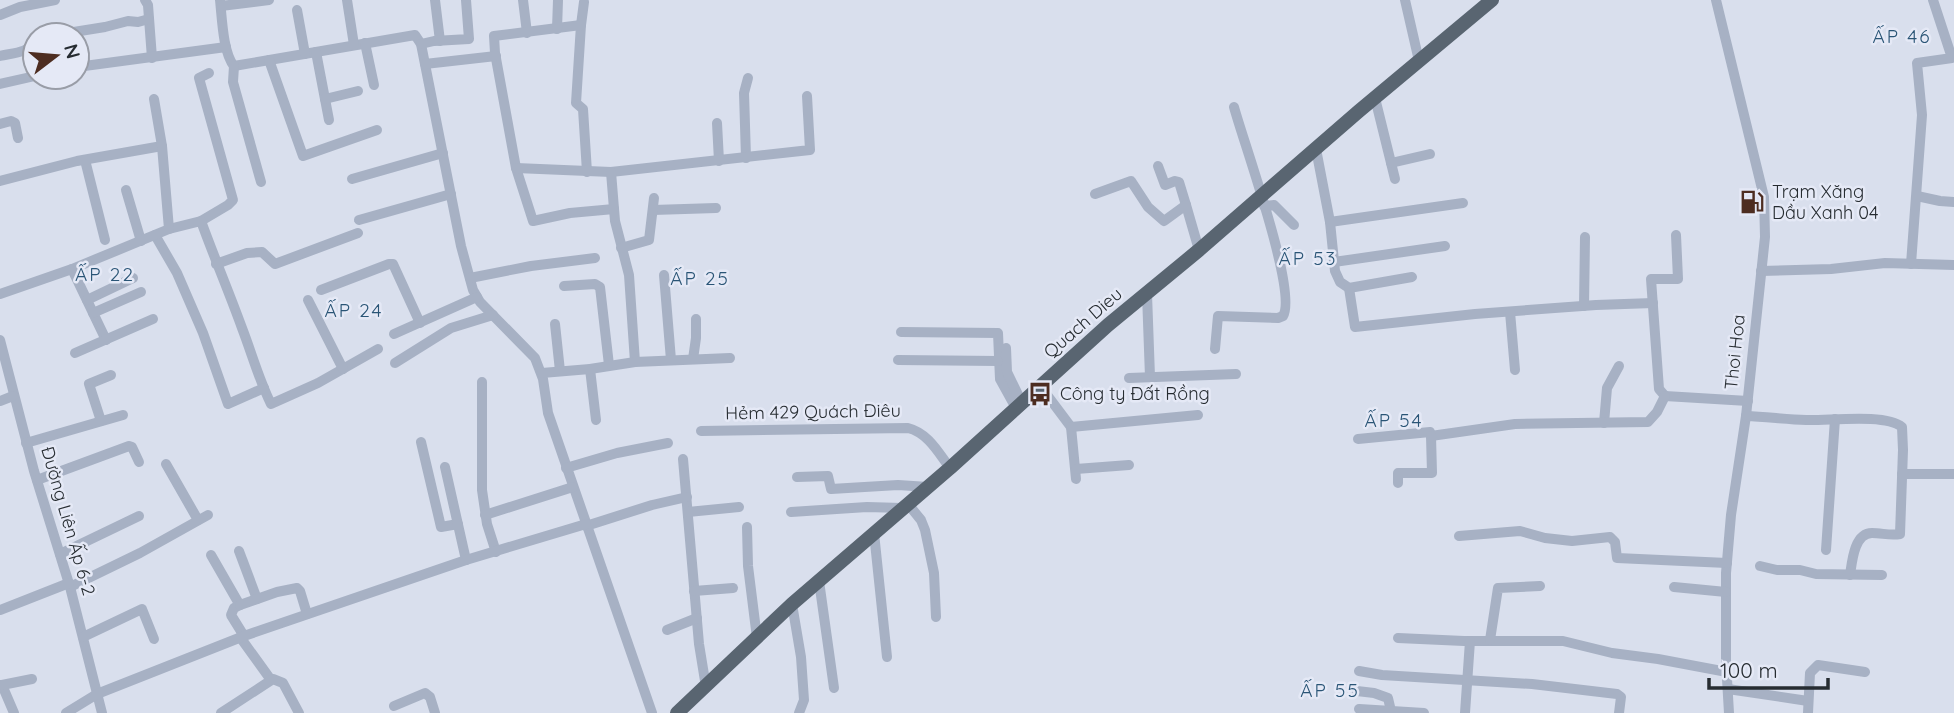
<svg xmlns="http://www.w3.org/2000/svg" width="1954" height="713" font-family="Quicksand,sans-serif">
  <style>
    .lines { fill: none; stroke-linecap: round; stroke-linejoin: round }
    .minor { stroke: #a7b1c4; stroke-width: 10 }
    .major { stroke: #596571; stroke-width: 14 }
    .labels { text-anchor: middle; stroke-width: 5; stroke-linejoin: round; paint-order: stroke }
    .poi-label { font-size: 18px; fill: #262c31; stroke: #e5e9f6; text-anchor: start }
    .street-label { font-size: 18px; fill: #262c31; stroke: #e5e9f6 }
    .neighbourhood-label { font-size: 19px; letter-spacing: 2px; fill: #2a5576; stroke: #e5e9f6 }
  </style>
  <rect width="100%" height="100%" fill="#d9dfed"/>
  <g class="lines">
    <!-- minor -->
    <g class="minor">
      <path d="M145,0L148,5L152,58"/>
      <path d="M220,0C222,18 223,53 234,66L415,35L421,44L461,246L473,290L480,302L535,358L543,379L548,413L652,713"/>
      <path d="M347,0L354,45"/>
      <path d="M435,0L440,41"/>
      <path d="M523,0L527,33"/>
      <path d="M1405,0L1419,61"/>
      <path d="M1716,0L1764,197L1765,237L1746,416L1731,515L1726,573V662L1729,713"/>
      <path d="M584,2L581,25L576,103L583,109L587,172"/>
      <path d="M221,6L269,0"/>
      <path d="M297,10L305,54"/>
      <path d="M0,15L20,7L55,0"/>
      <path d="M581,25L494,36L495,53L516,168L533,221L570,213L614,209"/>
      <path d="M557,29L558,0"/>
      <path d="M55,35L105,27L128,21L138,22L149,19"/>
      <path d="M365,43L374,85"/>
      <path d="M421,44L434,41L469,39L466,0"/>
      <path d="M316,52L329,120"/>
      <path d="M0,56C12,53 28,53 35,42"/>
      <path d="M269,60L303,156L377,130"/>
      <path d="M425,64L496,56"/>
      <path d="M234,66L233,82L261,182"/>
      <path d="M77,67L226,47"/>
      <path d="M0,84L35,76"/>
      <path d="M1375,98L1395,179"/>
      <path d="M325,99L358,91"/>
      <path d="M717,123L719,161"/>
      <path d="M0,124L11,121L15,123L18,138"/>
      <path d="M1316,149L1330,222L1335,271L1340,282L1349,288L1412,277"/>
      <path d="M746,158L744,93L748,78"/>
      <path d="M85,160L105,240"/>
      <path d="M1391,163L1430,154"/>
      <path d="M1158,166L1165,185L1175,181L1179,182L1186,205"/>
      <path d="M516,168L611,172L810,150L807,96"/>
      <path d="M611,172L615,221L629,275L635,362"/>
      <path d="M352,179L443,153"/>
      <path d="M0,181L77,161L162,146"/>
      <path d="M126,190L141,241"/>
      <path d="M1095,194L1131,181L1148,207L1164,221L1186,205L1199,250"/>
      <path d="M1917,196L1940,201L1954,202"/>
      <path d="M1264,206L1274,205L1294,225"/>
      <path d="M653,210L716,208"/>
      <path d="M359,220L451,194"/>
      <path d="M201,221L228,205L233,200L199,78L209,73"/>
      <path d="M1330,222L1463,203"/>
      <path d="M169,229L201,221C214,257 229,292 242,328C252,354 259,380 271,404L318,383L378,349"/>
      <path d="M155,235L177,273L203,333L228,404L264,388"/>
      <path d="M621,248L649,240L654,198"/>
      <path d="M1334,262L1445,246"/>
      <path d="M216,264L247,253L262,252L275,264L358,233"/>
      <path d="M1911,264L1922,115L1917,63L1952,58L1933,0"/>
      <path d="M72,269L106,340"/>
      <path d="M1761,271L1831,269L1885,263L1954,265"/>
      <path d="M664,275L671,360"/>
      <path d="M470,278L531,266L595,258"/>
      <path d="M564,286L595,284L600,287L609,365"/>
      <path d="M1349,288L1355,327L1475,314L1596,305L1653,303"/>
      <path d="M321,290L389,264H393L420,323"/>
      <path d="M0,294L72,269L169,229L162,146L154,99"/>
      <path d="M1147,294L1150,377"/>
      <path d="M87,300L133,278"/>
      <path d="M308,300L343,369"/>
      <path d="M1584,306L1585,237"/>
      <path d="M1510,312L1515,370"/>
      <path d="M93,313L141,292"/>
      <path d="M555,324L560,371"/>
      <path d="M901,332L998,333L1000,379L1016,408"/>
      <path d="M394,334L477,297"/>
      <path d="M0,340L34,471L70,587L102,713"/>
      <path d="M1006,348L1007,372L1022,403"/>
      <path d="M1215,349L1218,316L1278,318L1283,316C1298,292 1243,141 1234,107"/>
      <path d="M75,353L153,319"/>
      <path d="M693,359L696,338V319"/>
      <path d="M898,360L998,361"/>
      <path d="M395,363L451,328L493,315"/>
      <path d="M590,369L596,420"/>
      <path d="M542,373L590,369L635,362L730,358"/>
      <path d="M1129,378L1236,374"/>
      <path d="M482,382V490L487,524L496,552"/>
      <path d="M1041,387L1071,427L1076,479"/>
      <path d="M1665,396L1659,389L1651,279H1678L1676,235"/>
      <path d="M1665,396L1748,401"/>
      <path d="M0,401L13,396"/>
      <path d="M1746,416C1766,417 1786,419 1806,420C1828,421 1885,413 1902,427L1903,450L1900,534C1891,536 1882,533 1872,533C1854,533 1852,562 1850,575"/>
      <path d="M101,421L89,384L111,375"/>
      <path d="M1604,423L1607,388L1619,366"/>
      <path d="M1071,427L1198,415"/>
      <path d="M701,431L908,428C928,433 938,452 950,468"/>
      <path d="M1358,439L1430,432L1431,436L1515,424L1648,422L1657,412L1665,396"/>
      <path d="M421,442L441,527L458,524"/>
      <path d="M26,443L123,415"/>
      <path d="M683,459L699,644L706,687"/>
      <path d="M166,464L198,520"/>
      <path d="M445,467L466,560"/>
      <path d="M566,468L617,453L668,443"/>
      <path d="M1076,469L1129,465"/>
      <path d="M1902,474H1954"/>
      <path d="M797,477L828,476L831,489L898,485L928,487"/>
      <path d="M37,480L129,446L132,447L139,462"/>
      <path d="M1398,483V473H1432L1431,436"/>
      <path d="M908,504L921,520L925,530L934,573L936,617"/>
      <path d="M688,512L739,507"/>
      <path d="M791,512L867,507L902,508"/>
      <path d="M485,515L573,487"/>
      <path d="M586,526L652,505L687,497"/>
      <path d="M747,527L748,566L757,638"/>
      <path d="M874,533L887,657"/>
      <path d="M1459,536L1520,531L1545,538L1572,541L1610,537L1615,542L1617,558L1727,563"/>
      <path d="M1826,550L1835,419"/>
      <path d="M239,551L257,599"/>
      <path d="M60,554L139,516"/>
      <path d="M211,555L238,602L240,605L234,608L231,615L244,636"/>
      <path d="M1760,566L1777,570H1800L1816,574L1882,575"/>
      <path d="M819,581L834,688"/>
      <path d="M70,587L140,553L208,515"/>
      <path d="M1674,587L1726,592"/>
      <path d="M694,591L733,588"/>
      <path d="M792,604L801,657L804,700L799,713"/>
      <path d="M240,605L277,592L297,588L300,591L307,614"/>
      <path d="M0,610L69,583"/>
      <path d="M667,630L697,618"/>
      <path d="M83,637L142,609L154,639"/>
      <path d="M240,637L271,680"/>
      <path d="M1398,638L1464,641H1563L1612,653L1658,659L1727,672"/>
      <path d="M1490,640L1498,588L1540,586"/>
      <path d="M1359,671L1382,675L1532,684L1617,694L1621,697L1619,713"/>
      <path d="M0,685H2L14,713"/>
      <path d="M2,685L32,679"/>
      <path d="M1728,689L1808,701"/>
      <path d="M1357,691L1374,693L1388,698L1391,711"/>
      <path d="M394,706L425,693L430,697L435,713"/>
      <path d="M1359,709L1424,713"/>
      <path d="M66,713L97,694L244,636L466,560L586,524"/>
      <path d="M221,713L273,679L283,683L299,713"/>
      <path d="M1465,713L1470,641"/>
      <path d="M1808,713L1810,673L1818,665L1865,672"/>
    </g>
    <!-- major -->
    <path class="major" d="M677,713L792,604L950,468L1108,325L1199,250L1359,111L1492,0"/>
  </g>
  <!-- icons -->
  <defs>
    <g id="fuel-bare" transform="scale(1.89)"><path d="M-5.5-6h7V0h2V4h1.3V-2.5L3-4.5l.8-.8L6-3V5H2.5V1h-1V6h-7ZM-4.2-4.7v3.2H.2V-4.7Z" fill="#4d2d21" stroke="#e5e9f6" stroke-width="2.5" paint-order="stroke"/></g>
    <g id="bus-bare" transform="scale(1.89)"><path d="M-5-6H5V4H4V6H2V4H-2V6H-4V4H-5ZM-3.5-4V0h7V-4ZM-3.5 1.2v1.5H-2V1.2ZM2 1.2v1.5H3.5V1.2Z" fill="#4d2d21" stroke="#e5e9f6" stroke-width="2.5" paint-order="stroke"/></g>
  </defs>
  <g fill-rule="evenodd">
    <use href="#fuel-bare" x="1752" y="202"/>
    <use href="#bus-bare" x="1040" y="394"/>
  </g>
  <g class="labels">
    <!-- poi labels -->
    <g class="poi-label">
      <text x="1772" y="198">Trạm Xăng<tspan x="1772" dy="21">Dầu Xanh 04</tspan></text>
      <text x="1060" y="400">Công ty Đất Rồng</text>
    </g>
    <!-- street labels -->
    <g class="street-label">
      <text transform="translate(1083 323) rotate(-41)" y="6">Quach Dieu</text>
      <text transform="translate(1735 352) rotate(-84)" y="6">Thoi Hoa</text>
      <text transform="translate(813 412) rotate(-1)" y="6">Hẻm 429 Quách Điêu</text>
      <text transform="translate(68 521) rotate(74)" y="6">Đường Liên Ấp 6-2</text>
    </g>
    <!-- neighbourhood labels -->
    <g class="neighbourhood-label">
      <text x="1902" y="43">ẤP 46</text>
      <text x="1308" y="265">ẤP 53</text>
      <text x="105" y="281">ẤP 22</text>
      <text x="700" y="285">ẤP 25</text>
      <text x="354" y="317">ẤP 24</text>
      <text x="1394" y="427">ẤP 54</text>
      <text x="1330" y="697">ẤP 55</text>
    </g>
  </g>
  <!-- north arrow -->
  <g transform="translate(56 56) rotate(74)"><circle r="33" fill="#e5e9f6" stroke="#999da7" stroke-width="2"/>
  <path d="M0-5L12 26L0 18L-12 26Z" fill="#4d2d21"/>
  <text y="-10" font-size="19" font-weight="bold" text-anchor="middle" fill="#262c31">N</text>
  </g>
  <!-- scale -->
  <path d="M1709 678v10h119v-10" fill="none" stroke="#262c31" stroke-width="3.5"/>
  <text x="1720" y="678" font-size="21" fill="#262c31" stroke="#e5e9f6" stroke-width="5" paint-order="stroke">100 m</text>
</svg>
